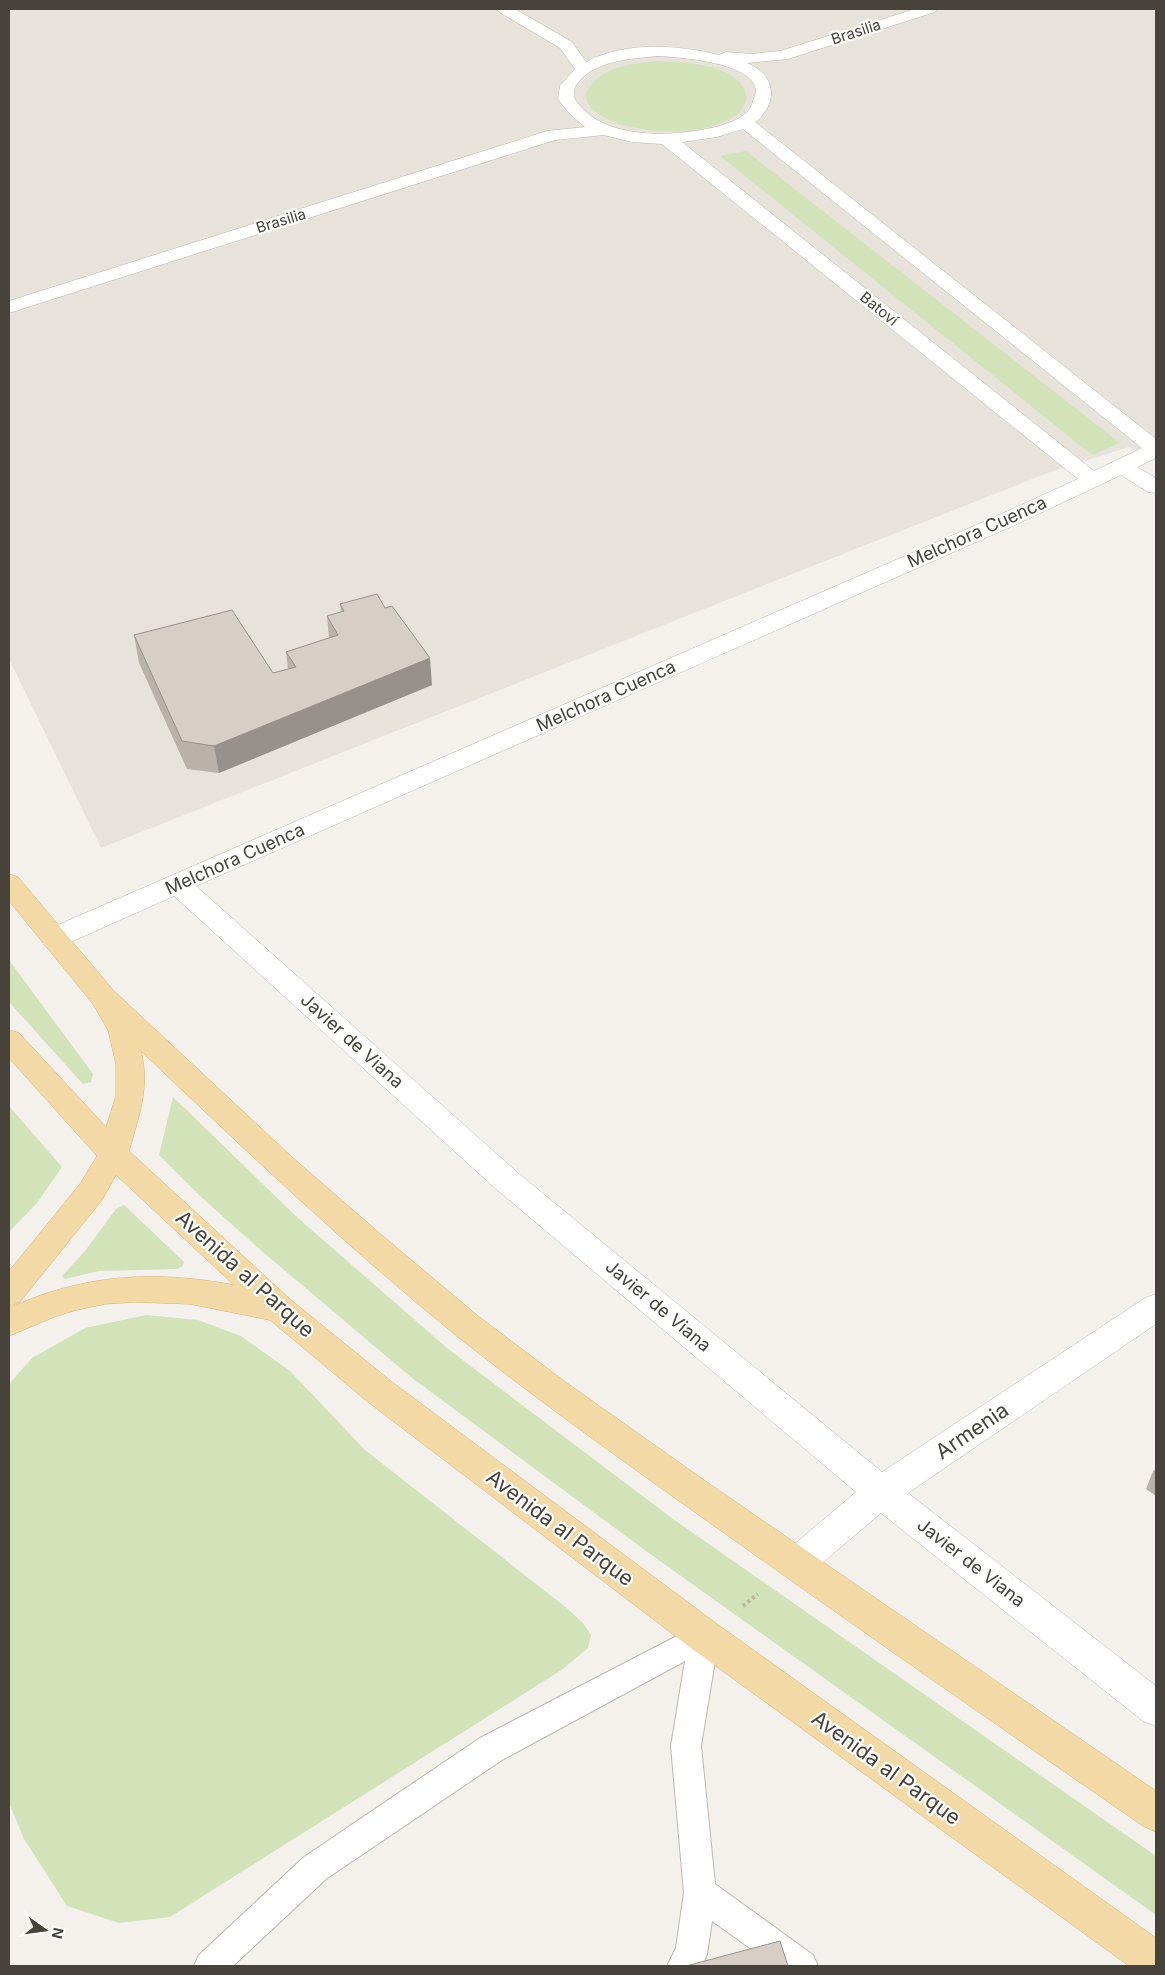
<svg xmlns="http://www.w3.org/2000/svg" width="1165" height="1975" font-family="Inter,sans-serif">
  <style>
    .residential { fill: #e7e3da }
    .green { fill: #d2e3ba }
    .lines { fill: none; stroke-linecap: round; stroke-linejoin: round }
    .service-casing { stroke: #beb8af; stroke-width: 2 }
    .minor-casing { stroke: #beb8af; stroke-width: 1 }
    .primary-casing { stroke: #d6b577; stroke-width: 1 }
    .path { stroke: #beb3a2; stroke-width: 4; stroke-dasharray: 3 3; stroke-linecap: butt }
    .service { fill: #fff; fill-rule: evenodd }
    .minor { fill: #fff; fill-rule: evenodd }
    .primary { fill: #f2d9a6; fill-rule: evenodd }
    .wall { fill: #b9b2a9 }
    .shaded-wall { fill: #96918a }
    .building { fill: #d7cfc5; stroke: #96918a }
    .labels { text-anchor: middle; stroke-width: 4.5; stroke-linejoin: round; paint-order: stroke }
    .far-street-label { font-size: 15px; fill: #47423a; stroke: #fff }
    .street-label { font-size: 18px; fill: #47423a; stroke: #fff }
    .near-street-label { font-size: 21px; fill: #47423a; stroke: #fff }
  </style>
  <rect width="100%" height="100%" fill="#f4f1ec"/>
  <!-- residential -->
  <path class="residential" d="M9,9H1156V461L1129,447L1050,472L101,848L9,659Z"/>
  <!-- green -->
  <g class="green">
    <path d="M658,61C682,62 729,63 743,87C745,90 746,95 747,98C745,103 743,108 740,112C709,138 644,135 609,120C602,116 591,111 588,103C586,100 586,95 586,92C601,66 630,64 658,61Z"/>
    <path d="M746,151L1120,443L1092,455L720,156Z"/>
    <path d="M9,960L93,1074L91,1082L83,1084L9,1002Z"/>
    <path d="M173,1097L298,1218L447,1348L673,1519L1156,1856V1915L646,1551L412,1378L257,1247L200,1196L159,1155Z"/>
    <path d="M9,1106L62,1167L37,1203L9,1232Z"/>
    <path d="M124,1205L184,1262L182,1267L177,1269L99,1271L65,1279L62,1276L85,1251L116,1209Z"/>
    <path d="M146,1315L198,1320L241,1336L290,1371L365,1450L568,1609L583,1623L591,1635L588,1648L563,1669L170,1917L119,1923L67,1906L24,1839L9,1803V1384L32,1358L85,1328Z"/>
  </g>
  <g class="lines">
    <!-- service casing -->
    <g class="service-casing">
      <path id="service" d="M704,1622L714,1626L719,1636L701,1746L715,1884L813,1955L818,1966H775L712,1921L707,1954L702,1966H667L676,1948L684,1893L671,1746L685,1661L502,1760L326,1879L233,1966H194L199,1955L304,1857L480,1738Z"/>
    </g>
    <!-- minor casing -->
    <g class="minor-casing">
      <path id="minor" d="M497,9H515L572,42L586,62C626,41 677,45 719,55L726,52L751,54L780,51L915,9H937L935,12L788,59L747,63C776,75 779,103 755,122L1156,439V458L1137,467L1156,478V493L1148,492L1121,475L1015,525L196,886L518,1173L882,1472L1145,1298L1156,1294V1324L908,1493L1156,1686V1726L1143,1721L881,1513L808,1575L796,1580L784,1575L779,1564L784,1553L856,1492L496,1189L174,896L64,945L54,948L44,945L41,938L44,931L999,515L1078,479L662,144L632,142L604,135L555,140L9,313V301L547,131L585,127L569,113L558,99L560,86L575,69L560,48L499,12ZM657,56C678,57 753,62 756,90C756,93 754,98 753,101C750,118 725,125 711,128C678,135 641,137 610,126C598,122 587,114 579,105C573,98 572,92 577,84C594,60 631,59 657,56ZM743,129L1142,448L1094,471L682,142L717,137Z"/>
    </g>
    <!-- primary casing -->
    <g class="primary-casing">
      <path id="primary" d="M9,874L18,877L113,990L292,1157L384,1237L478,1316L564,1381L711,1485L1156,1791V1832L1143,1826C1001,1728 860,1630 720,1530C631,1467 543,1404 458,1337C347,1247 244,1149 141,1051C150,1087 139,1116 129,1151L291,1300L392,1382L717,1624L1156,1938V1966H1129L691,1648L368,1402L270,1320L190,1304L134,1302L105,1304L76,1310L54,1317L9,1336V1308C84,1274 154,1270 234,1285L116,1175L102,1200L20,1302L9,1306V1271L80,1184L97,1156L9,1058V1030L19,1033L106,1127L116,1096V1064L108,1030L93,1004L9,901Z"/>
    </g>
    <!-- path -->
    <path class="path" d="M743,1606L758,1594"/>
    <!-- service -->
    <use href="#service" class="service"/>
    <!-- minor -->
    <use href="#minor" class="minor"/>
    <!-- primary -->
    <use href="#primary" class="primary"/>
  </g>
  <!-- wall -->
  <g class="wall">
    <path d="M340,604L385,608L432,685L219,773L187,769L139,663L134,635L273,673L288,669L286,652L329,638L327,616L341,612Z"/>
    <path d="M1156,1469V1496L1146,1489L1153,1471Z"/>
  </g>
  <!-- shaded-wall -->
  <path class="shaded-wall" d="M430,658L432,685L219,773L214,746Z"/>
  <!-- building -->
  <g class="building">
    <path d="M377,594L385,608L392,606L430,658L214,746L182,741L134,635L232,610L273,673L296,667L286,652L338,635L327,616L344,611L340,604Z"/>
    <path d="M780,1941L788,1966H686Z"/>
  </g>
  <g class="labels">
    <!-- far-street labels -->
    <g class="far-street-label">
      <text transform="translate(856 32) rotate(-18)" y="5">Brasilia</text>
      <text transform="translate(281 221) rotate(-17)" y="5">Brasilia</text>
      <text transform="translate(879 309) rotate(39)" y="5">Batoví</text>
    </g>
    <!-- street labels -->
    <g class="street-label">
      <text transform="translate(977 532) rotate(-24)" y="6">Melchora Cuenca</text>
      <text transform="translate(606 696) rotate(-24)" y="6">Melchora Cuenca</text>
      <text transform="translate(235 859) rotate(-24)" y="6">Melchora Cuenca</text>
      <text transform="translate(352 1041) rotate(42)" y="6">Javier de Viana</text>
      <text transform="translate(658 1306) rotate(40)" y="6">Javier de Viana</text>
      <text transform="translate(971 1563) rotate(38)" y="6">Javier de Viana</text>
    </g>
    <!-- near-street labels -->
    <g class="near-street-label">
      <text transform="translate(245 1274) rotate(42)" y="7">Avenida al Parque</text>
      <text transform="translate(972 1431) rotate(-34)" y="7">Armenia</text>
      <text transform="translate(560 1528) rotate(37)" y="7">Avenida al Parque</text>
      <text transform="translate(886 1768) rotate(36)" y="7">Avenida al Parque</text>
    </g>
  </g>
  <!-- border -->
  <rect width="1165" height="1975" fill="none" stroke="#47423a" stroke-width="20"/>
  <!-- north arrow -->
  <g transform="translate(45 1930) rotate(104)" stroke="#ffffff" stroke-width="4" paint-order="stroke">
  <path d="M0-4L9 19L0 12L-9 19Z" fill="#47423a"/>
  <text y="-8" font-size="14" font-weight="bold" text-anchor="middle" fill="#47423a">N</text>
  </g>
</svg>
